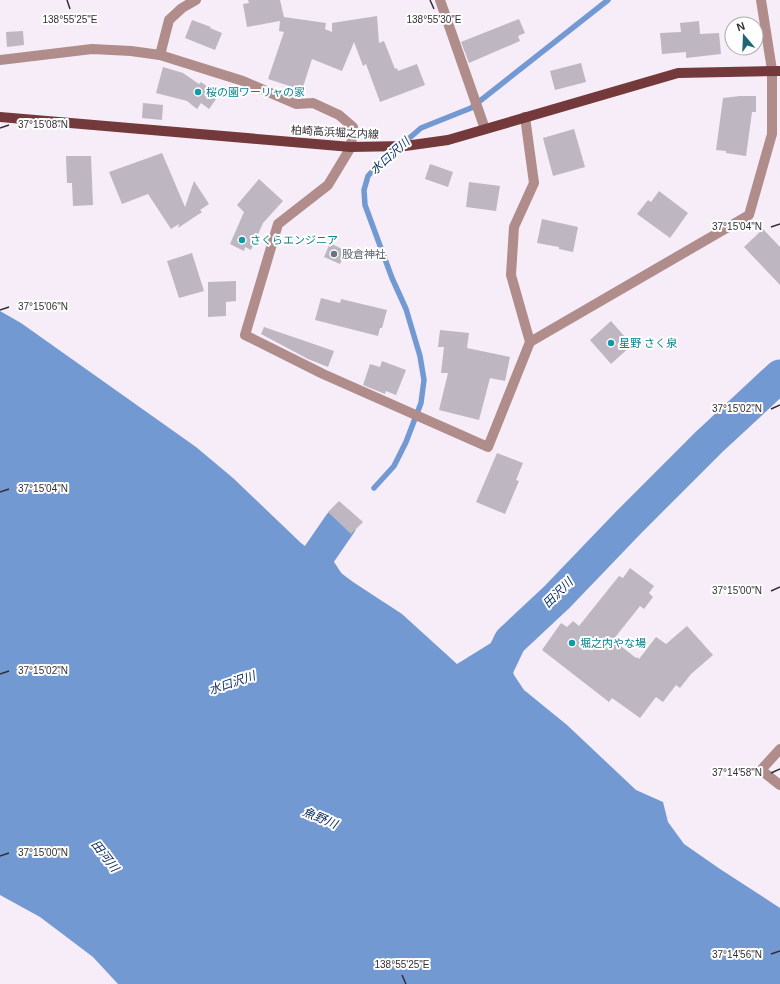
<svg xmlns="http://www.w3.org/2000/svg" width="780" height="984" font-family="Helvetica,'Noto Sans JP',sans-serif">
  <style>
    .water { fill: #7399d2 }
    .lines { fill: none; stroke-linecap: round; stroke-linejoin: round }
    .stream { stroke: #7399d2; stroke-width: 5.5 }
    .river { stroke: #7399d2; stroke-width: 33 }
    .building { fill: #beb6c0 }
    .minor { stroke: #b08c8b; stroke-width: 10 }
    .major { stroke: #743a3b; stroke-width: 10 }
    .ticks { fill: none; stroke: #322f33; stroke-width: 1.5 }
    .culture-dot { fill: #0f9aa8; stroke: #fefefe; stroke-width: 1.5 }
    .worship-dot { fill: #6b7280; stroke: #fefefe; stroke-width: 1.5 }
    .labels { text-anchor: middle; stroke-width: 4; stroke-linejoin: round; paint-order: stroke }
    .culture-label { font-size: 11px; fill: #0d838f; stroke: #fefefe; text-anchor: start }
    .street-label { font-size: 11px; fill: #322f33; stroke: #fefefe }
    .worship-label { font-size: 11px; fill: #5b616d; stroke: #fefefe; text-anchor: start }
    .water-label { font-size: 12px; font-style: italic; fill: #062a5e; stroke: #fefefe }
    .ticks-label { font-size: 10px; text-anchor: middle; fill: #322f33; stroke: #fefefe; stroke-width: 4; stroke-linejoin: round; paint-order: stroke }
  </style>
  <rect width="100%" height="100%" fill="#f6edf8"/>
  <!-- water -->
  <path class="water" d="M0,311L21,323L196,447L233,478L301,543L353,582L402,614L457,664L499,638L514,652L511,665L514,675L524,690L567,725L636,790L663,802L668,822L684,844L720,869L780,908V984H118L93,957L40,917L0,895Z"/>
  <g class="lines">
    <!-- stream -->
    <path class="stream" d="M374,488L394,466L406,442L421,403L424,380L420,356L406,309L392,278L365,205L364,190L368,176L377,166L421,128L471,108L608,0"/>
    <!-- river -->
    <g class="river">
      <path d="M335,596L334,592L317,566L318,556L340,524"/>
      <path d="M488,687L510,641L557,597L629,522L709,442L780,376"/>
    </g>
  </g>
  <!-- building -->
  <g class="building">
    <path d="M248,0H280L284,17L326,23L325,29L332,32V23L377,16L379,43L384,41L395,69L397,68L398,71L417,64L425,85L380,102L366,64L363,66L354,42L342,71L312,59L302,90L268,79L284,32L279,31L280,21L247,27L243,4L249,3Z"/>
    <path d="M519,19L525,33L518,36L520,41L469,63L461,42Z"/>
    <path d="M192,20L211,27L210,28L222,33L215,50L185,38Z"/>
    <path d="M699,21L700,34L719,33L721,54L686,58V52L662,54L660,33L681,32L680,23Z"/>
    <path d="M23,31L24,45L7,47L6,32Z"/>
    <path d="M581,63L586,82L555,90L550,71Z"/>
    <path d="M163,67L183,73L199,84L201,82L219,95L209,109L201,103L197,109L187,101L156,93Z"/>
    <path d="M740,96H756V112H752L746,156L726,153V151L716,150L723,98Z"/>
    <path d="M143,103L163,105L162,120L142,118Z"/>
    <path d="M574,129L585,167L553,176L543,138Z"/>
    <path d="M162,153L185,207L194,181L209,204L200,210L202,212L178,228L179,224L171,229L148,194L122,204L109,172Z"/>
    <path d="M66,156H91L93,205L73,206L72,183H67Z"/>
    <path d="M430,164L453,172L448,187L425,179Z"/>
    <path d="M259,179L283,201L263,223L251,250L245,247L244,251L230,244L244,212L237,205Z"/>
    <path d="M469,182L500,186L496,211L466,207Z"/>
    <path d="M659,191L688,213L670,238L637,214L648,200L651,202Z"/>
    <path d="M542,219L578,227L573,252L559,249V247L537,243Z"/>
    <path d="M763,229L780,247V285L744,247Z"/>
    <path d="M330,243L346,251L340,264L324,257Z"/>
    <path d="M192,253L204,291L179,298L167,261Z"/>
    <path d="M236,281V301L226,302V316L208,317V282Z"/>
    <path d="M321,298L340,303L341,299L387,310L382,328H380L378,336L315,320Z"/>
    <path d="M611,321L632,345L611,364L590,340Z"/>
    <path d="M264,327L334,351L328,367L308,359L261,334Z"/>
    <path d="M440,330L469,333L467,348L510,357L505,381L490,378L479,420L439,410L448,373H441L444,347H438Z"/>
    <path d="M382,361L406,370L396,395L386,391L385,394L363,385L370,364L380,367Z"/>
    <path d="M497,453L523,463L516,480L519,481L505,514L476,502Z"/>
    <path d="M339,501L363,522L351,534L328,512Z"/>
    <path d="M630,568L654,586L649,593L653,597L644,609L640,606L613,640L636,658L637,657L639,659L656,637L666,644L687,626L713,655L691,674L680,688L676,685L663,702L656,697L640,718L612,698L609,702L542,650L561,623L567,627L573,621L579,626L619,576L623,578Z"/>
  </g>
  <g class="lines">
    <!-- minor -->
    <g class="minor">
      <path d="M440,0L485,129"/>
      <path d="M160,55L169,20L182,8L196,0"/>
      <path d="M0,60L92,49L131,51L160,55L243,81L296,104L313,103L339,115L353,127L351,147L328,185L278,224L245,335L323,374L488,447L530,342L749,215L772,134V70L761,0"/>
      <path d="M525,117L534,183L514,227L511,275L530,342"/>
      <path d="M780,749L761,770L780,785"/>
    </g>
    <!-- major -->
    <path class="major" d="M0,117L351,147L405,146L448,140L678,73L780,71"/>
  </g>
  <!-- ticks -->
  <path class="ticks" d="M67,0L70,9M430,0L434,9M0,128L9,125M771,227L780,224M0,310L9,307M771,409L780,405M0,492L9,489M771,591L780,587M0,674L9,671M771,773L780,769M0,856L9,853M771,954L780,951M402,975L406,984"/>
  <!-- markers -->
  <g class="culture-dot">
    <circle cx="198" cy="92" r="4"/>
    <circle cx="242" cy="240" r="4"/>
    <circle cx="611" cy="343" r="4"/>
    <circle cx="572" cy="643" r="4"/>
  </g>
  <circle class="worship-dot" cx="334" cy="254" r="4"/>
  <g class="labels">
    <!-- culture labels -->
    <g class="culture-label">
      <text x="206" y="96">桜の園ワーリャの家</text>
      <text x="250" y="244">さくらエンジニア</text>
      <text x="619" y="347">星野 さく泉</text>
      <text x="580" y="647">堀之内やな場</text>
    </g>
    <!-- street labels -->
    <g class="street-label">
      <text transform="translate(335 132) rotate(3)" y="4">柏崎高浜堀之内線</text>
    </g>
    <!-- worship labels -->
    <g class="worship-label">
      <text x="342" y="258">股倉神社</text>
    </g>
    <!-- water labels -->
    <g class="water-label">
      <text transform="translate(390 156) rotate(-42)" y="4">水口沢川</text>
      <text transform="translate(558 593) rotate(-45)" y="4">田沢川</text>
      <text transform="translate(232 683) rotate(-19)" y="4">水口沢川</text>
      <text transform="translate(320 818) rotate(23)" y="4">魚野川</text>
      <text transform="translate(105 856) rotate(52)" y="4">田河川</text>
    </g>
  </g>
  <g class="ticks-label">
    <text x="70" y="23">138°55'25"E</text>
    <text x="434" y="23">138°55'30"E</text>
    <text x="43" y="128">37°15'08"N</text>
    <text x="737" y="230">37°15'04"N</text>
    <text x="43" y="310">37°15'06"N</text>
    <text x="737" y="412">37°15'02"N</text>
    <text x="43" y="492">37°15'04"N</text>
    <text x="737" y="594">37°15'00"N</text>
    <text x="43" y="674">37°15'02"N</text>
    <text x="737" y="776">37°14'58"N</text>
    <text x="43" y="856">37°15'00"N</text>
    <text x="737" y="958">37°14'56"N</text>
    <text x="402" y="968">138°55'25"E</text>
  </g>
  <!-- north arrow -->
  <g transform="translate(744 36) rotate(341)"><circle r="19" fill="#fefefe" stroke="#acabad"/>
  <path d="M0-3L7 15L0 10L-7 15Z" fill="#206576"/>
  <text y="-6" font-size="11" font-weight="bold" text-anchor="middle" fill="#322f33">N</text>
  </g>
</svg>
